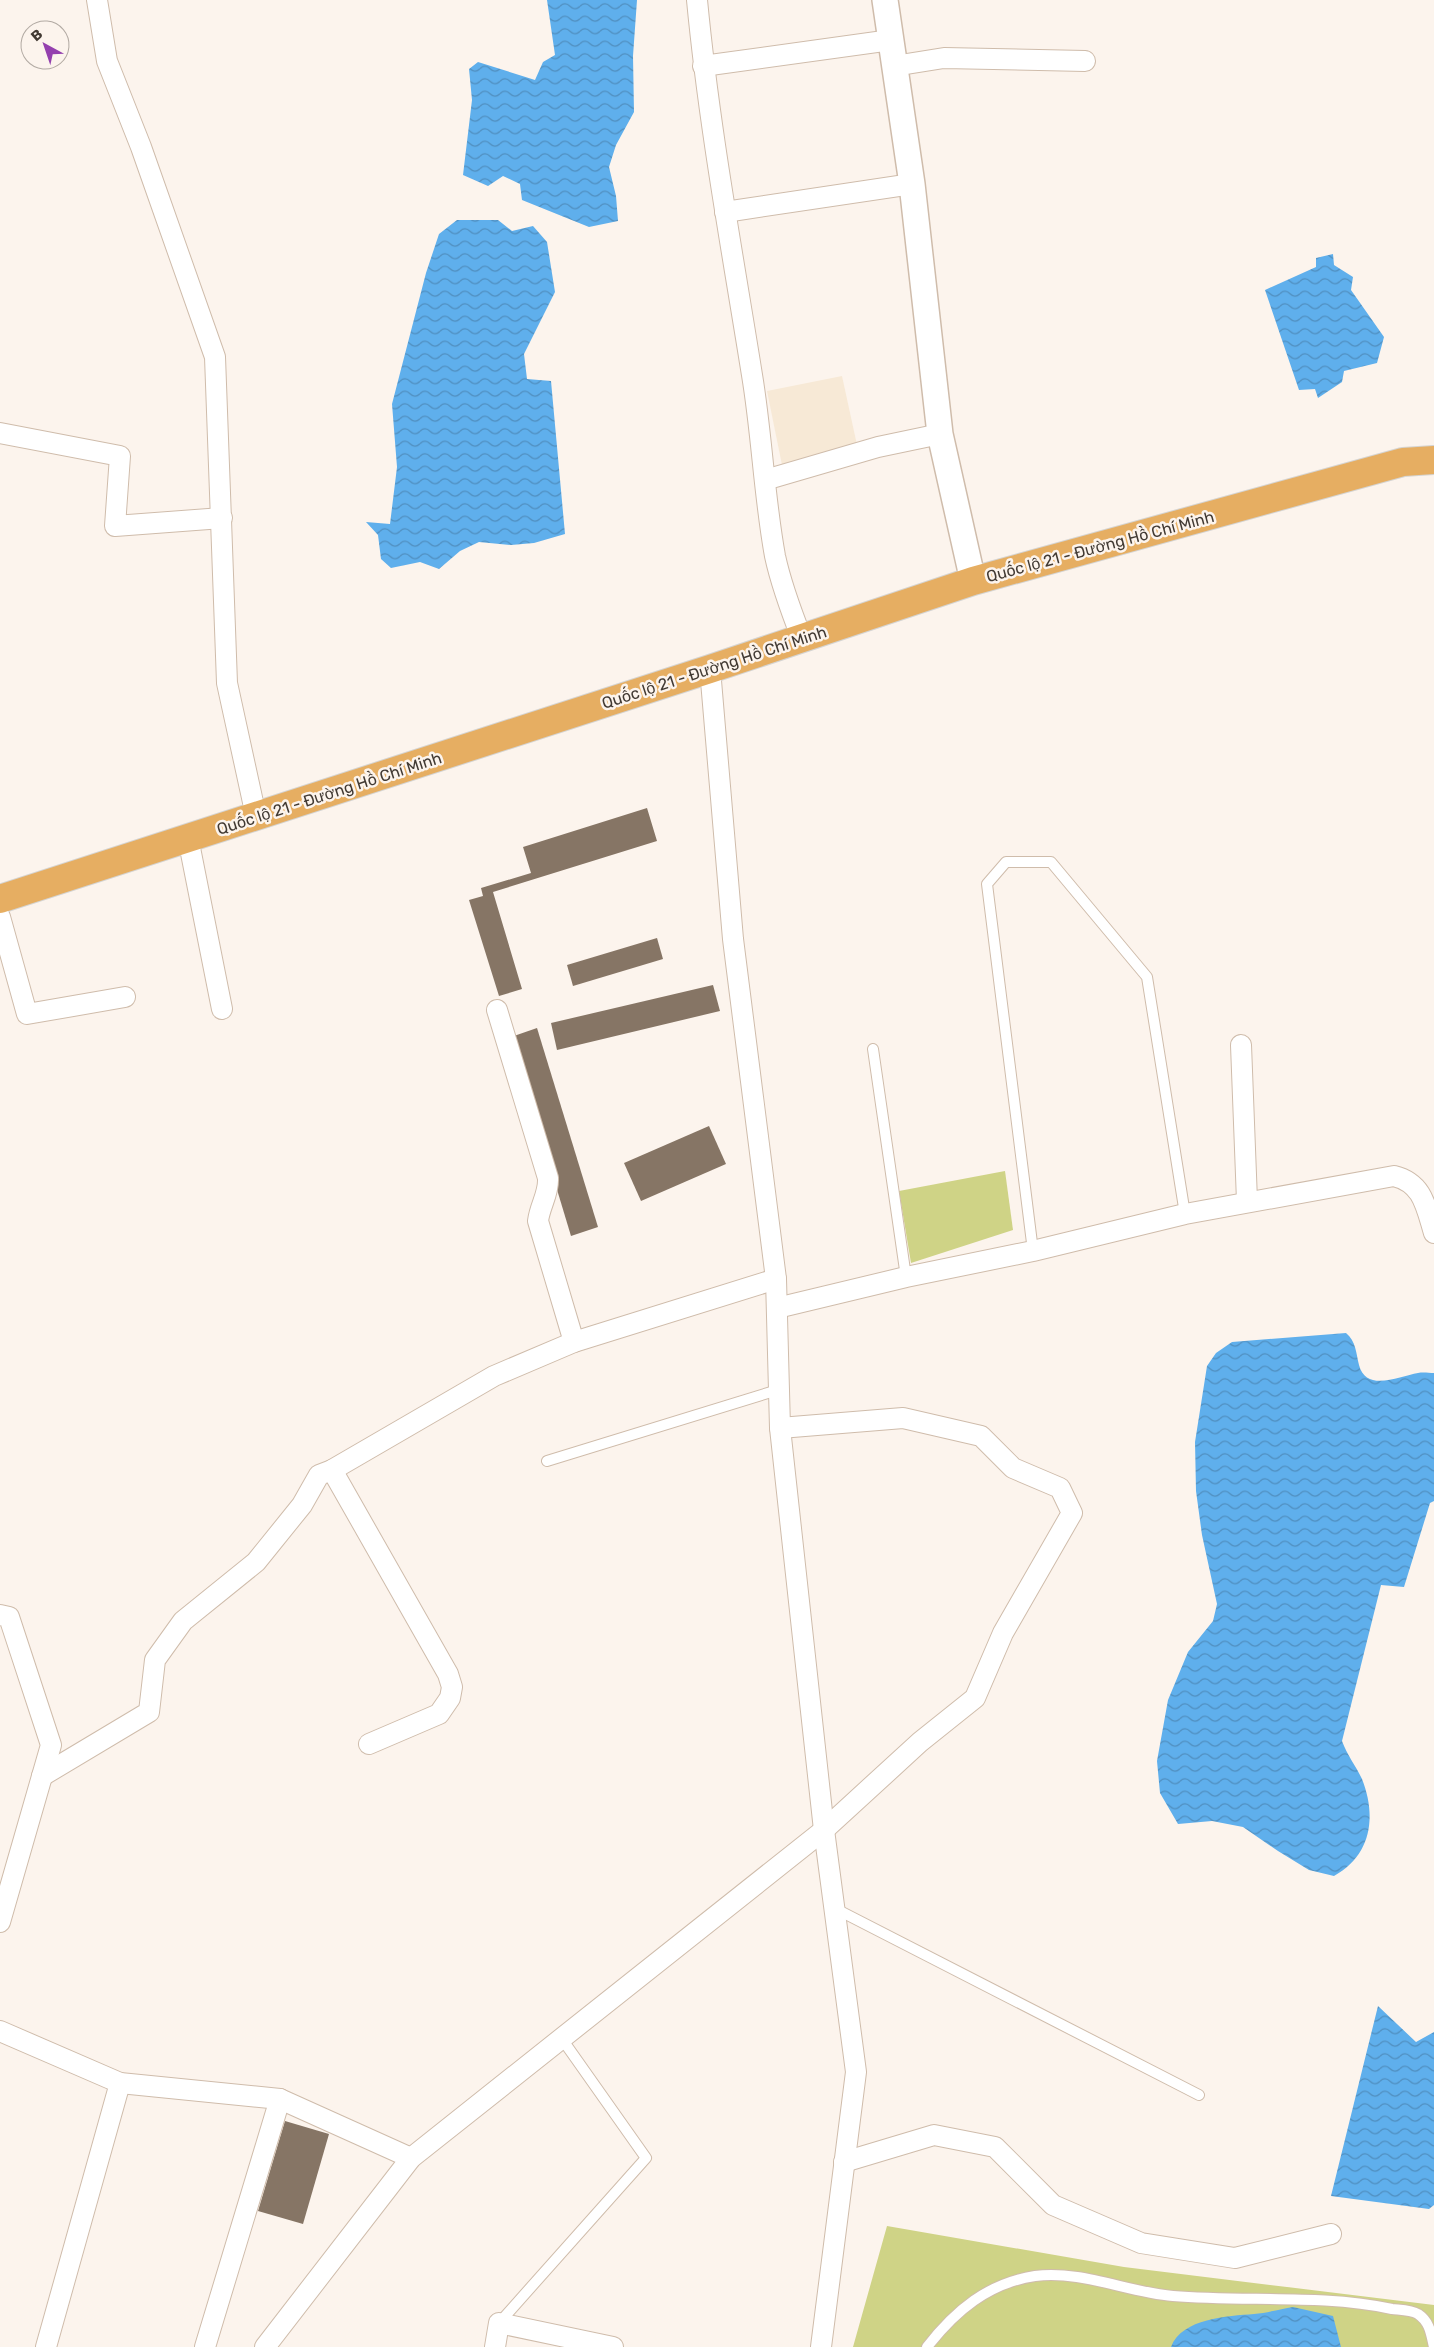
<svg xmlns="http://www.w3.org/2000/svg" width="1434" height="2347" font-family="Rubik,sans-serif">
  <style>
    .commercial { fill: #f7e9d6 }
    .green { fill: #cfd386 }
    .water { fill: url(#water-waves) }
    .building { fill: #867565 }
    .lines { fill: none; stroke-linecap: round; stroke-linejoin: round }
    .service-casing { stroke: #cfbcab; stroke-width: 12 }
    .minor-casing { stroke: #cfbcab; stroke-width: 22 }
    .tertiary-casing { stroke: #cfbcab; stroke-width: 28 }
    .trunk-casing { stroke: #d5d4d2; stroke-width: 30 }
    .service { stroke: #fff; stroke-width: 10 }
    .minor { stroke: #fff; stroke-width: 20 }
    .tertiary { stroke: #fff; stroke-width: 25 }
    .trunk { stroke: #e6ae62; stroke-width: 28 }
    .labels { text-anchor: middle; stroke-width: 5; stroke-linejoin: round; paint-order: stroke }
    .street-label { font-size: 16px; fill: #423a33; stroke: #fcf4ed }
  </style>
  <defs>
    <pattern id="water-waves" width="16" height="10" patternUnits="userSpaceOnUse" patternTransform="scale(1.25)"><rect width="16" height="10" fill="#5fafec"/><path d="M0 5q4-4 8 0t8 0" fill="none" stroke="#508fc0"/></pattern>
  </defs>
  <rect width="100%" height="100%" fill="#fcf4ed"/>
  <!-- commercial -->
  <path class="commercial" d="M842,376L857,445L782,465L767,391Z"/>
  <!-- green -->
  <g class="green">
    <path d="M1005,1171L1013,1230L911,1263L899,1191Z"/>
    <path d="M887,2226L1124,2267L1434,2305V2347H853Z"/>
  </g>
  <!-- water -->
  <g class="water">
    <path d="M547,0H637L633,56L634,112L616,145L609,167L616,196L618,221L589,227L522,200L520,184L503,176L488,186L463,175L472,100L469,69L478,62L535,80L543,62L555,55Z"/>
    <path d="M457,220H498L512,231L533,226L547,242L555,292L524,354L527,379L551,381L565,534L534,543L511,545L479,542L460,551L439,569L420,562L391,568L381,559L378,535L366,522L390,524L397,467L392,404L426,273L439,234Z"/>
    <path d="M1333,254L1334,265L1353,277L1351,290L1384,337L1377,363L1344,371L1342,382L1318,398L1315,389L1299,390L1265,290L1316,267V258Z"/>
    <path d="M1346,1333C1356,1341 1356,1353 1359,1365C1366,1393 1400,1376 1418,1373C1423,1372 1429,1373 1434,1373V1501L1430,1503L1404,1587L1381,1585L1342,1741C1347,1755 1356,1766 1362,1779C1377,1817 1371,1856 1334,1876L1309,1870L1278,1851L1243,1827L1212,1821L1178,1824L1160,1793L1157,1761L1168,1700L1188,1652L1213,1621L1217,1604L1202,1535L1196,1491L1195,1442L1207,1366L1216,1353L1232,1342Z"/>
    <path d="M1378,2006L1416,2042L1434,2032V2205L1429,2209L1331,2196Z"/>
    <path d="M1293,2307L1333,2316L1341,2347H1171C1182,2318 1228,2316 1254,2314C1267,2313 1280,2309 1293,2307Z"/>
  </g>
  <!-- building -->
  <g class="building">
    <path d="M647,808L657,841L493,892L522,989L499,996L469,900L483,896L481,888L531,873L523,847Z"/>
    <path d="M657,938L663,959L573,986L567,965Z"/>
    <path d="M713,985L720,1011L557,1050L551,1023Z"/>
    <path d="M537,1028L598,1227L571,1236L511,1037Z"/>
    <path d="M709,1126L726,1164L641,1201L624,1163Z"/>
    <path d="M285,2121L329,2134L303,2224L258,2211Z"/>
  </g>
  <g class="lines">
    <!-- service casing -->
    <g class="service-casing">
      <g id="service">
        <path d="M873,1049L906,1277"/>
        <path d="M1033,1251L987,884L1006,862H1051L1147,977L1185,1214"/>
        <path d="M547,1461L781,1389"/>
        <path d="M834,1908L1199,2095"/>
        <path d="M499,2323L646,2158L562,2039"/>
        <path d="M927,2347C955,2311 988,2283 1035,2276C1081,2270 1127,2292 1173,2296C1245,2302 1322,2294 1392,2309C1400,2310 1411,2310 1418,2314C1430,2322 1431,2334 1434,2347"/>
      </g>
    </g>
    <!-- minor casing -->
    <g class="minor-casing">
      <g id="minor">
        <path d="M97,0L107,61L141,147L215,357L227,683L256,816"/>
        <path d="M697,0C709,126 732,250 752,375C762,435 764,496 775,556C781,584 791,611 802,639"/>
        <path d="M703,66L891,40"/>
        <path d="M894,66L944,58L1085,61"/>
        <path d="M725,212L912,184"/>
        <path d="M0,433L120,456L115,526L222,518"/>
        <path d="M765,480L878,447L940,434"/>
        <path d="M710,669L733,939L776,1279L780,1428L824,1830L856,2072L821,2347"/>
        <path d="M188,838L222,1009"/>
        <path d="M0,917L27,1014L125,997"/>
        <path d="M497,1010L548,1178C549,1194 540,1205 538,1221L574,1342"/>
        <path d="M1241,1045L1247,1201"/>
        <path d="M777,1308L906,1277L1033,1251L1185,1214L1394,1176C1423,1183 1426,1207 1434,1233"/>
        <path d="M332,1470L448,1674L452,1687L450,1698L439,1714L369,1744"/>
        <path d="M0,1615L9,1617L51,1745L0,1922"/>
        <path d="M42,1776L149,1712L155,1660L183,1621L256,1562L302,1505L319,1475L332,1470L494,1376L574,1342L776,1279"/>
        <path d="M0,2031L120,2083L280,2099L411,2158"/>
        <path d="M844,2162L934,2135L995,2147L1053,2205L1141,2243L1235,2258L1331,2234"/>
        <path d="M46,2347L120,2083"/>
        <path d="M205,2347L280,2099"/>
        <path d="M265,2347L411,2158L824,1830L920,1742L975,1698L1003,1633L1072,1513L1060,1488L1013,1468L981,1436L903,1418L780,1428"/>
        <path d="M495,2347L499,2323L613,2347"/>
      </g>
    </g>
    <!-- tertiary casing -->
    <g class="tertiary-casing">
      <path id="tertiary" d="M885,0L912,184L940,434L973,581"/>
    </g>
    <!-- trunk casing -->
    <g class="trunk-casing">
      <path id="trunk" d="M0,899L710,669L973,581L1403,462L1434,460"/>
    </g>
    <!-- service -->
    <use href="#service" class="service"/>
    <!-- minor -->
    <use href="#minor" class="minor"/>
    <!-- tertiary -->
    <use href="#tertiary" class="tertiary"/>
    <!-- trunk -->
    <use href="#trunk" class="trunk"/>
  </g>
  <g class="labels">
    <!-- street labels -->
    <g class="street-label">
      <text transform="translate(1100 546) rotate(-15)" y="6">Quốc lộ 21 - Đường Hồ Chí Minh</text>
      <text transform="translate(714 667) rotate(-18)" y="6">Quốc lộ 21 - Đường Hồ Chí Minh</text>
      <text transform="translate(329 793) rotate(-18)" y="6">Quốc lộ 21 - Đường Hồ Chí Minh</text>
    </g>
  </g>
  <!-- north arrow -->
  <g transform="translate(45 45) rotate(320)"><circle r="24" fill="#fcf4ed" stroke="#b2aaa3"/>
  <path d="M0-4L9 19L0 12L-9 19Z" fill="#9440ae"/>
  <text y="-8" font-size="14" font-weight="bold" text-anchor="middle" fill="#423a33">B</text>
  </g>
</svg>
